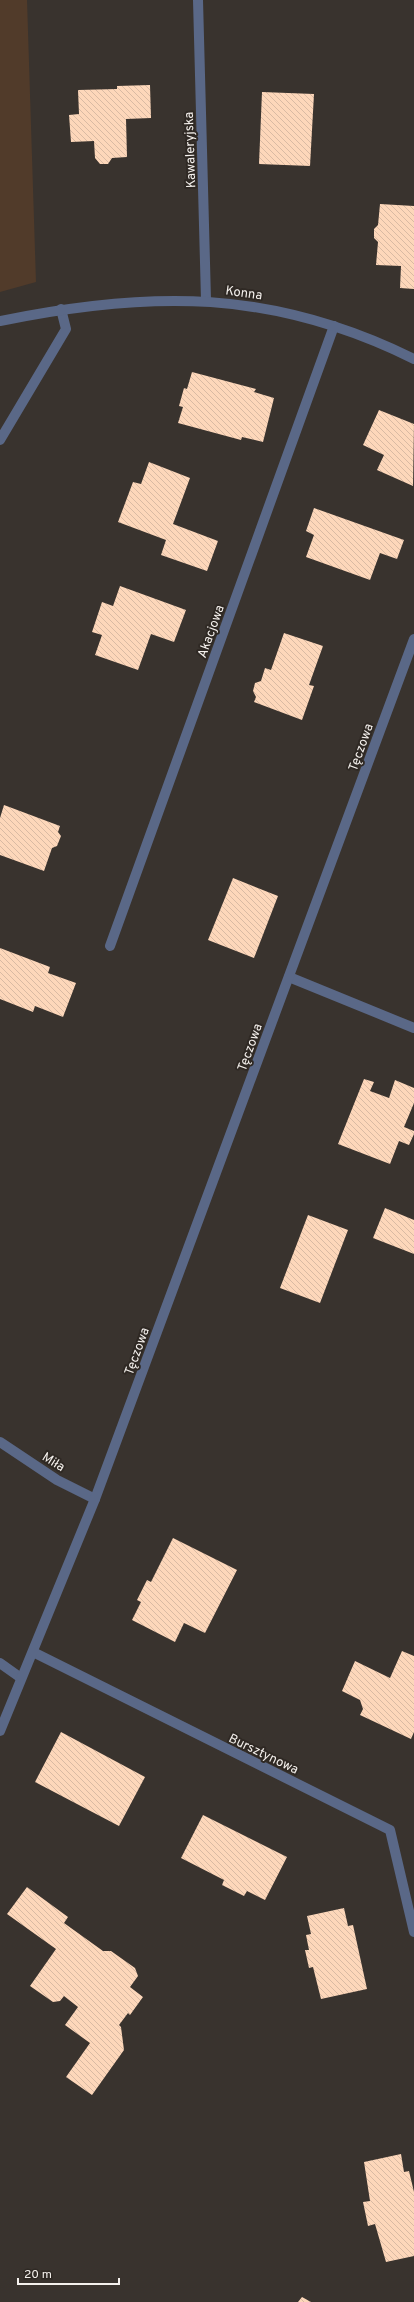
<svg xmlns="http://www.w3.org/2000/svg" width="414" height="2302" font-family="Overpass,sans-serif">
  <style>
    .park { fill: #513b2a }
    .building { fill: url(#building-back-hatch) }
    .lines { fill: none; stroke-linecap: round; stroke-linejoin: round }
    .service { stroke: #5a6887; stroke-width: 10 }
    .minor { stroke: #5a6887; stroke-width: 10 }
    .tertiary { stroke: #5a6887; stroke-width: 10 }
    .labels { text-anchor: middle; stroke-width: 4; stroke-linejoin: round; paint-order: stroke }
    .street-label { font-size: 13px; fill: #f5f1ed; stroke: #2f2924 }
  </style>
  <defs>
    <pattern id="building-back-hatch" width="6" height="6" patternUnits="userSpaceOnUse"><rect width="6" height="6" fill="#fdd7ba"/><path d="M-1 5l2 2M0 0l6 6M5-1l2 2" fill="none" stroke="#d9baa3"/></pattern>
  </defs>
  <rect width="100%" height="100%" fill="#39332e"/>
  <!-- park -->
  <path class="park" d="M0,0H27L36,282L0,292Z"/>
  <!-- building -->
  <g class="building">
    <path d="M150,85L151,118L126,119L127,157L112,158L108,164H100L95,158L94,141L71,142L69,115L79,114L78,90L117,89V86Z"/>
    <path d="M262,92L314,94L310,166L259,164Z"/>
    <path d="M380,204L414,206V289L400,288L401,266L376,265L378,242L374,238V229L378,225Z"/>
    <path d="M192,372L256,389L254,392L274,398L263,442L242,437L241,440L178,423L183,407L179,406L184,388L187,389Z"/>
    <path d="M379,410L414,424L413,486L377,470L384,455L363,445Z"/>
    <path d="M149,462L190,478L173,524L218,541L207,571L161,555L166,540L118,522L133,482L141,484Z"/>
    <path d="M314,508L404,540L397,559L380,553L370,580L306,557L314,535L306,531Z"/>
    <path d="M120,586L186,610L174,642L151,634L138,670L95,655L102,635L92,632L102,602L113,606Z"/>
    <path d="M284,633L323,646L309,685L314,686L302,720L254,702L256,697L253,691L255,683L261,681L265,668L271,670Z"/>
    <path d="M4,805L60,826L58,832L61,836L57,846L52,848L44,871L0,855V818Z"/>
    <path d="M233,878L278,896L254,958L208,940Z"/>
    <path d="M0,948L50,967L48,973L76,983L63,1017L35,1006L33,1012L0,999Z"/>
    <path d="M364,1079L374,1082L370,1091L389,1098L395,1080L414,1088V1103L404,1127L414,1131V1134L409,1145L399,1141L390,1164L338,1144Z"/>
    <path d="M385,1208L414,1220V1254L373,1238Z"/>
    <path d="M308,1215L348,1230L320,1303L280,1288Z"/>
    <path d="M173,1538L237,1570L205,1633L184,1623L175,1642L132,1620L141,1602L137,1600L147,1580L151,1582Z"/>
    <path d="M402,1651L414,1656V1732L411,1739L360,1715L363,1709L360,1700L342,1691L355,1661L390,1678Z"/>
    <path d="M61,1732L145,1777L119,1826L35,1782Z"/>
    <path d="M203,1815L287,1857L265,1900L247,1891L244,1896L222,1885L224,1880L181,1858Z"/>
    <path d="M27,1887L68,1917L64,1923L103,1951H111L135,1968L138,1976L130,1987L143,1997L130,2015L128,2013L119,2025L121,2027L124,2050L92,2095L66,2077L90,2043L65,2025L78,2007L64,1996L60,2001L53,2002L30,1986L56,1949L7,1914Z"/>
    <path d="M344,1908L348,1926L353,1925L367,1989L321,1999L313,1967L309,1968L305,1950H309L306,1935L311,1934L307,1916Z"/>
    <path d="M401,2154L404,2172L409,2171L414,2192V2256L386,2262L375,2224L368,2226L363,2202L370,2201L364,2162Z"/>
    <path d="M302,2297L311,2302H298Z"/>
  </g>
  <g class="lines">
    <!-- service -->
    <path class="service" d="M0,1663L21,1678"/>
    <!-- minor -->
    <g class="minor">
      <path d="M198,0L206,300"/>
      <path d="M0,440L66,329L61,309"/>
      <path d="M110,946L334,326"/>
      <path d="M289,977L414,1028"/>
      <path d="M0,1442L57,1480L95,1499"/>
      <path d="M33,1652L390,1830L414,1932"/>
      <path d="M0,1731L95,1499L414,639"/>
    </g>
    <!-- tertiary -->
    <path class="tertiary" d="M0,321C151,290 273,289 414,359"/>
  </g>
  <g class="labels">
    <!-- street labels -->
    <g class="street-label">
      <text transform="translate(189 150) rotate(-92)" y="5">Kawaleryjska</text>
      <text transform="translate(244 292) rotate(8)" y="5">Konna</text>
      <text transform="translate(210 631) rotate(-70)" y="5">Akacjowa</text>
      <text transform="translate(360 747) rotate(-70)" y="5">Tęczowa</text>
      <text transform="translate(249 1047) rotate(-70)" y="5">Tęczowa</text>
      <text transform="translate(136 1351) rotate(-70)" y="5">Tęczowa</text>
      <text transform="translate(54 1461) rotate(32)" y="5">Miła</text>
      <text transform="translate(264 1753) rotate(26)" y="5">Bursztynowa</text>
    </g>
  </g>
  <!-- scale -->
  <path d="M18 2278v6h101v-6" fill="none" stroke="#f5f1ed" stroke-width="2"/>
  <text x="24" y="2278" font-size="12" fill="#f5f1ed" stroke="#2f2924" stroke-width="3" paint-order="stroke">20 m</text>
</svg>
